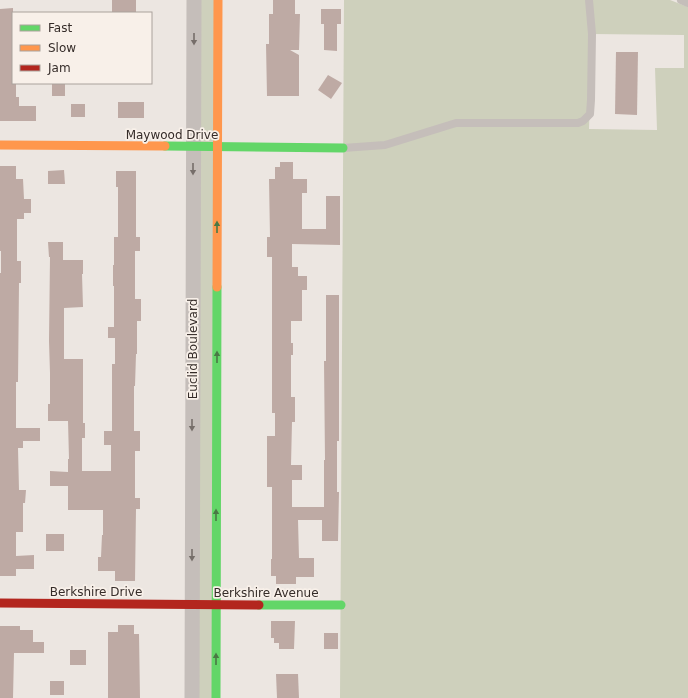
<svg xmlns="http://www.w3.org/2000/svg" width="688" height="698" font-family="'DejaVu Sans',sans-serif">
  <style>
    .green { fill: #ced0bc; fill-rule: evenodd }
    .building { fill: #beaaa4 }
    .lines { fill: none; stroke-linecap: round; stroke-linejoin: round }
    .lane { stroke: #c5beba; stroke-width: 8 }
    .street { stroke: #c5beba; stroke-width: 15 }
    .fast { stroke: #63d668; stroke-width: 9 }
    .slow { stroke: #ff974d; stroke-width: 9 }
    .jam { stroke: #b3261e; stroke-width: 9 }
    .oneway { fill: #766e6a }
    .oneway2 { fill: #4a7845 }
    .labels { text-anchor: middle; stroke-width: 3.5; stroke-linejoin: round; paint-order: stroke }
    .street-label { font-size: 12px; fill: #352c29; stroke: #f8f0e9 }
  </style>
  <rect width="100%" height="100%" fill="#ece6e1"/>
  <!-- green -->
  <g class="green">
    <path d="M194,0H218L216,698H192Z"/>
    <path d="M344,0H670L688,7V698H340ZM592,34L684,35V68H655L657,130L589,129Z"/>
  </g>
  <!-- building -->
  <g class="building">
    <rect x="112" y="0" width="24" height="13"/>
    <path d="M273,0H295V14H300L299,50H290L299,55V96H267L266,44H269V14H273Z"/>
    <path d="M13,8V83H16V97H19V106H36V121H0V9Z"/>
    <path d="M321,9H341V24H337V51L324,50V24H321Z"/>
    <path d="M616,52H638L637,115L615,114Z"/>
    <path d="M328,75L342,83L331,99L318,90Z"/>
    <rect x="52" y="83" width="13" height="13"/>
    <rect x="118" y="102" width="26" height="16"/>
    <rect x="71" y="104" width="14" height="13"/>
    <path d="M280,162H293V179H307V193H302V229H326V196H340V245L292,244V267H298V276H307V290H302V321H291V343H293V355H291V397H295V422H292L291,465H302V480H292V507H324V460H325L324,361H326V295H339V441H337V492H339L338,541H322V520H298L299,558H314V577H296V584H276V576H271V559H272V487H267V436H275V413H272V257H267V237H270L269,179H275V167H280Z"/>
    <path d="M0,166H16V179H23L24,199H31V213H24V219H17V261H21V283H19L18,382H16V428H40V441H23V448H18L19,490H26L25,503H23V532H16V556L34,555V569H16V576H0V273H1V251H0Z"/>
    <path d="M64,170L65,184H48V171Z"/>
    <path d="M116,171H136V237H140V251H135V299H141V321H137V354H136L135,386H134V431H140V451H135V498H140V509H136L135,581H115V571H98V557H101L102,535H103V510H68V486H50V471L68,472V459H69L68,421H48V404H50V373L49,341L50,257H49L48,242H63V260H83V274H82L83,307L64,308V359H83V423H85V438H82V471H111V445H104V431H112V364H115V338H108V327H114V286H113V265H114V237H118V187H116Z"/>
    <rect x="46" y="534" width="18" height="17"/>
    <path d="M271,621H295L294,649H279V643H274V638H271Z"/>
    <path d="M118,625H134V634H139L140,698H108V632H118Z"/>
    <path d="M0,626H20V630H33V642H44V653H14L13,698H0Z"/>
    <rect x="324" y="633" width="14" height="16"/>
    <rect x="70" y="650" width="16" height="15"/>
    <path d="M276,674H298L299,698H277Z"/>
    <rect x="50" y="681" width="14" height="14"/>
  </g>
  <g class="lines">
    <!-- lane -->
    <g class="lane">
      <path d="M681,0L688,3"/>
      <path d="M343,148L385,145L456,123H578L583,121L590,114L591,100L592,34L589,0"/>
    </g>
    <!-- street -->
    <path class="street" d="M192,698L194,0"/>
    <!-- fast -->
    <g class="fast">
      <path d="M165,146L343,148"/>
      <path d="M259,605H341"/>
      <path d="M216,698L217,287"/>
    </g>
    <!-- slow -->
    <g class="slow">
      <path d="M0,145L165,146"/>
      <path d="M217,287L218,0"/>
    </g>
    <!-- jam -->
    <path class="jam" d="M0,603L259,605"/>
  </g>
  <!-- one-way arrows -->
  <defs><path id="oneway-solid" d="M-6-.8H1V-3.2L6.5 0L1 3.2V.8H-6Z"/></defs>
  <g class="oneway">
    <use href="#oneway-solid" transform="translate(194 39) rotate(90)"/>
    <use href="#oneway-solid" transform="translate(193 169) rotate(90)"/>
    <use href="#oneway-solid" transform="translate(192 425) rotate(90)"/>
    <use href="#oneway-solid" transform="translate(192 555) rotate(90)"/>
  </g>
  <g class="oneway2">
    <use href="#oneway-solid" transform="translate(217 227) rotate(-90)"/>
    <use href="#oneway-solid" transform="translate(217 357) rotate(-90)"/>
    <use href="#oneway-solid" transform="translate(216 515) rotate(-90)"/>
    <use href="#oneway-solid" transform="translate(216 659) rotate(-90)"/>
  </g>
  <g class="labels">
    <!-- street labels -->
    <g class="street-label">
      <text x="172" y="139">Maywood Drive</text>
      <text transform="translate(193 349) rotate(-90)" y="4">Euclid Boulevard</text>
      <text x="96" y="596">Berkshire Drive</text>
      <text x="266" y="597">Berkshire Avenue</text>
    </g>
  </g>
  <!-- legend -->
  <rect x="12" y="12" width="140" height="72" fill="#f8f0e9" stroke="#aaa29c"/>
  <rect x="20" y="25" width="20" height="6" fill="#63d668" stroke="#aaa29c"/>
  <text x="48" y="32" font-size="12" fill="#352c29">Fast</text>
  <rect x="20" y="45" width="20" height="6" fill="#ff974d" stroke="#aaa29c"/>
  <text x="48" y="52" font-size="12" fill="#352c29">Slow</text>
  <rect x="20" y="65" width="20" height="6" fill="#b3261e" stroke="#aaa29c"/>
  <text x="48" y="72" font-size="12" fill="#352c29">Jam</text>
</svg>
